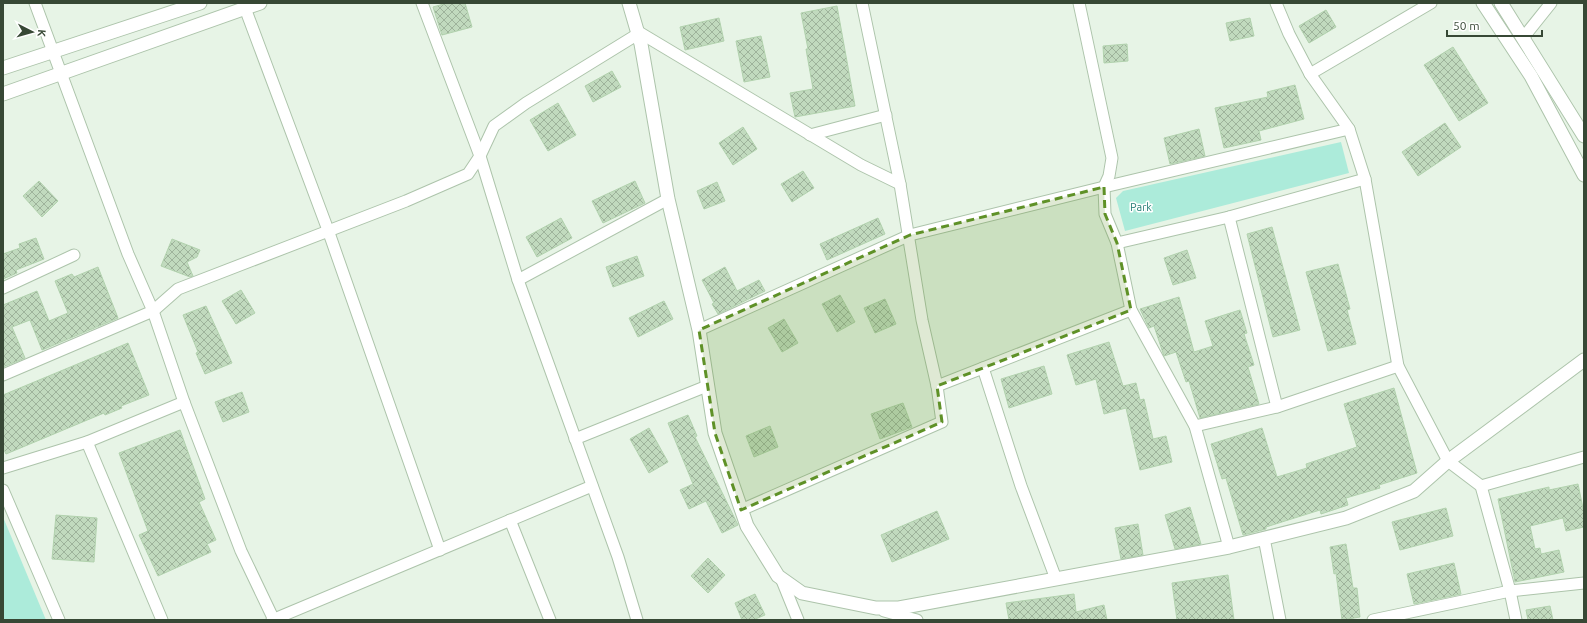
<svg xmlns="http://www.w3.org/2000/svg" width="1587" height="623" font-family="Ubuntu,sans-serif">
  <style>
    .park { fill: #acebda }
    .building { fill: url(#building-cross-hatch); stroke: #b2d2ae }
    .lines { fill: none; stroke-linecap: round; stroke-linejoin: round }
    .minor-casing { stroke: #adc4ab; stroke-width: 13 }
    .tertiary-casing { stroke: #adc4ab; stroke-width: 15 }
    .minor { stroke: #fff; stroke-width: 11 }
    .tertiary { stroke: #fff; stroke-width: 13 }
    .marked { fill: #5f9127; fill-opacity: 0.2; stroke: #5f9127; stroke-width: 3; stroke-dasharray: 8 5; stroke-linejoin: round }
    .labels { text-anchor: middle; stroke-width: 3; stroke-linejoin: round; paint-order: stroke }
    .park-label { font-size: 11px; fill: #247e75; stroke: #fff }
  </style>
  <defs>
    <pattern id="building-cross-hatch" width="8" height="8" patternUnits="userSpaceOnUse"><rect width="8" height="8" fill="#c1dabe"/><path d="M0 0l8 8M0 8l8-8" fill="none" stroke="#9eb39b"/></pattern>
  </defs>
  <rect width="100%" height="100%" fill="#e7f4e6"/>
  <!-- park -->
  <g class="park">
    <path d="M1341,142L1349,173L1125,231L1116,198L1123,191Z"/>
    <path d="M3,517L46,620H3Z"/>
  </g>
  <!-- building -->
  <g class="building">
    <path d="M447,3H465L472,27L442,35L433,7Z"/>
    <path d="M837,6L855,106L795,117L790,93L813,89L806,49H808L801,13Z"/>
    <path d="M1326,10L1336,27L1309,43L1299,26Z"/>
    <path d="M719,18L724,41L685,50L680,27Z"/>
    <path d="M1250,18L1254,36L1230,41L1226,23Z"/>
    <path d="M761,36L770,77L744,82L736,41Z"/>
    <path d="M1127,44L1128,61L1104,63L1103,46Z"/>
    <path d="M1453,47L1488,103L1459,121L1424,65Z"/>
    <path d="M612,71L621,87L593,102L585,86Z"/>
    <path d="M1295,85L1304,119L1259,131L1261,140L1224,148L1215,108L1268,97L1267,92Z"/>
    <path d="M558,103L576,135L548,151L530,120Z"/>
    <path d="M1445,123L1461,147L1418,176L1402,152Z"/>
    <path d="M743,127L757,149L733,165L719,143Z"/>
    <path d="M1199,129L1205,156L1170,164L1164,138Z"/>
    <path d="M803,171L814,188L792,202L781,184Z"/>
    <path d="M39,181L58,201L42,217L23,196Z"/>
    <path d="M635,181L645,203L603,223L592,201Z"/>
    <path d="M717,182L725,201L704,209L697,191Z"/>
    <path d="M561,218L572,238L537,257L526,237Z"/>
    <path d="M878,218L885,234L827,260L820,244Z"/>
    <path d="M1272,227L1300,330L1273,337L1247,234Z"/>
    <path d="M36,238L44,259L16,270L17,273L3,279V254L20,248L19,244Z"/>
    <path d="M172,239L200,250L197,257L187,262L193,276L190,277L161,266Z"/>
    <path d="M1187,250L1196,278L1173,285L1164,258Z"/>
    <path d="M637,256L644,276L613,287L606,267Z"/>
    <path d="M1338,264L1350,309L1347,310L1356,344L1328,351L1306,272Z"/>
    <path d="M98,267L118,318L42,350L30,320L12,327L25,358L3,367V305L37,291L49,321L68,313L55,281L72,274L74,277Z"/>
    <path d="M725,267L737,291L759,280L765,291L718,314L712,304L714,303L702,280Z"/>
    <path d="M241,290L255,313L236,324L222,301Z"/>
    <path d="M840,295L855,322L837,332L822,304Z"/>
    <path d="M1179,297L1194,352L1213,346L1205,321L1240,310L1247,333L1244,334L1254,365L1248,367L1259,404L1200,418L1189,381L1186,382L1176,352L1164,356L1154,326L1149,328L1140,309Z"/>
    <path d="M885,299L896,324L875,333L864,308Z"/>
    <path d="M664,301L673,319L638,337L629,318Z"/>
    <path d="M206,306L232,363L205,374L196,353L198,352L183,315Z"/>
    <path d="M784,319L798,343L782,352L768,328Z"/>
    <path d="M1109,342L1123,386L1136,383L1140,400L1144,399L1153,439L1166,436L1172,462L1140,470L1126,408L1104,414L1096,379L1076,385L1067,355Z"/>
    <path d="M128,343L149,395L121,406L122,408L105,415L104,413L6,454L3,448V395Z"/>
    <path d="M1044,366L1052,394L1009,408L1001,379Z"/>
    <path d="M1394,388L1417,473L1379,485L1380,488L1346,498L1348,505L1321,514L1320,510L1266,527V529L1243,535L1226,478L1222,479L1211,444L1262,428L1277,477L1307,468L1306,464L1357,447L1344,404Z"/>
    <path d="M242,392L249,412L223,422L215,402Z"/>
    <path d="M903,403L912,427L880,439L871,414Z"/>
    <path d="M688,415L697,436L695,437L738,525L722,533L706,501L689,509L680,490L693,484L668,423Z"/>
    <path d="M770,426L778,447L754,457L746,436Z"/>
    <path d="M649,428L668,462L649,473L630,439Z"/>
    <path d="M180,430L205,499L199,502L216,540L207,544L211,552L158,576L139,535L148,531L119,453Z"/>
    <path d="M1578,484L1584,513V527L1566,531L1563,518L1530,526L1535,549L1540,548L1541,554L1559,550L1564,572L1515,582L1498,499L1549,487V490Z"/>
    <path d="M1190,507L1201,544L1175,549L1165,515Z"/>
    <path d="M1446,508L1453,536L1400,550L1392,522Z"/>
    <path d="M937,511L949,539L892,562L881,535Z"/>
    <path d="M56,515L97,518L94,562L52,559Z"/>
    <path d="M1138,524L1143,555L1121,559L1115,528Z"/>
    <path d="M1346,544L1353,588H1357L1360,617L1342,620L1336,573L1334,574L1330,547Z"/>
    <path d="M708,558L725,575L708,593L691,576Z"/>
    <path d="M1454,563L1461,594L1414,604L1407,574Z"/>
    <path d="M1228,575L1234,620H1177L1172,583Z"/>
    <path d="M755,594L765,615L753,620H742L735,603Z"/>
    <path d="M1074,594L1076,612L1104,605L1107,620H1009L1006,603Z"/>
    <path d="M1550,606L1553,620H1528L1526,610Z"/>
  </g>
  <g class="lines">
    <!-- minor casing -->
    <g class="minor-casing">
      <g id="minor">
        <path d="M35,3L128,254L153,311L184,402L241,551L274,620"/>
        <path d="M422,3L480,156L518,280L618,557L637,620"/>
        <path d="M1079,3L1112,158L1109,176L1104,187L1105,214L1117,243L1131,310L1195,426L1229,547"/>
        <path d="M1276,3L1289,34L1310,74L1349,129L1365,179L1398,366L1448,461L1481,486L1510,591L1516,620"/>
        <path d="M245,8L328,230L440,550"/>
        <path d="M637,31L861,165L900,184"/>
        <path d="M1523,38L1551,3"/>
        <path d="M1310,74L1431,3"/>
        <path d="M810,135L886,115"/>
        <path d="M1229,217L1277,407"/>
        <path d="M1117,243L1229,217L1365,179"/>
        <path d="M518,280L668,199"/>
        <path d="M3,288L74,255"/>
        <path d="M699,330L910,235L1104,187L1349,129"/>
        <path d="M983,368L1021,486L1056,579"/>
        <path d="M3,375L153,311L178,289L406,201L468,174L480,156L494,126L526,103L638,34"/>
        <path d="M937,386L1131,310"/>
        <path d="M1195,426L1277,407L1398,366"/>
        <path d="M575,439L707,386"/>
        <path d="M87,442L162,620"/>
        <path d="M3,468L87,442L184,402"/>
        <path d="M1481,486L1584,457"/>
        <path d="M3,490L59,620"/>
        <path d="M741,510L942,422L937,386L922,320L900,184L862,3"/>
        <path d="M510,520L550,620"/>
        <path d="M1264,538L1280,620"/>
        <path d="M781,578L798,620"/>
        <path d="M884,611L917,620"/>
        <path d="M272,620L592,486"/>
        <path d="M1373,620L1510,591L1584,583"/>
      </g>
    </g>
    <!-- tertiary casing -->
    <g class="tertiary-casing">
      <g id="tertiary">
        <path d="M629,3L641,44L668,199L699,330L715,433L747,526L778,576L802,593L876,608H899L1229,547L1346,518L1414,491L1448,461L1584,360"/>
        <path d="M1483,3L1531,76L1584,175"/>
        <path d="M1501,3L1584,136"/>
        <path d="M3,68L200,3"/>
        <path d="M3,94L260,3"/>
      </g>
    </g>
    <!-- minor -->
    <use href="#minor" class="minor"/>
    <!-- tertiary -->
    <use href="#tertiary" class="tertiary"/>
  </g>
  <!-- marked area -->
  <path class="marked" d="M1104,187L1105,214L1117,243L1131,310L937,386L942,422L741,510L715,433L699,330L910,235Z"/>
  <g class="labels">
    <!-- park labels -->
    <g class="park-label">
      <text x="1141" y="211">Park</text>
    </g>
  </g>
  <!-- border -->
  <rect width="1587" height="623" fill="none" stroke="#374835" stroke-width="8"/>
  <!-- north arrow -->
  <g transform="translate(32 32) rotate(96)" stroke="#ffffff" stroke-width="3" paint-order="stroke">
  <path d="M0-3L7 15L0 10L-7 15Z" fill="#374835"/>
  <text y="-6" font-size="11" font-weight="bold" text-anchor="middle" fill="#374835">K</text>
  </g>
  <!-- scale -->
  <path d="M1447 30v6h95v-6" fill="none" stroke="#374835" stroke-width="2"/>
  <text x="1453" y="30" font-size="12" fill="#374835" stroke="#ffffff" stroke-width="3" paint-order="stroke">50 m</text>
</svg>
